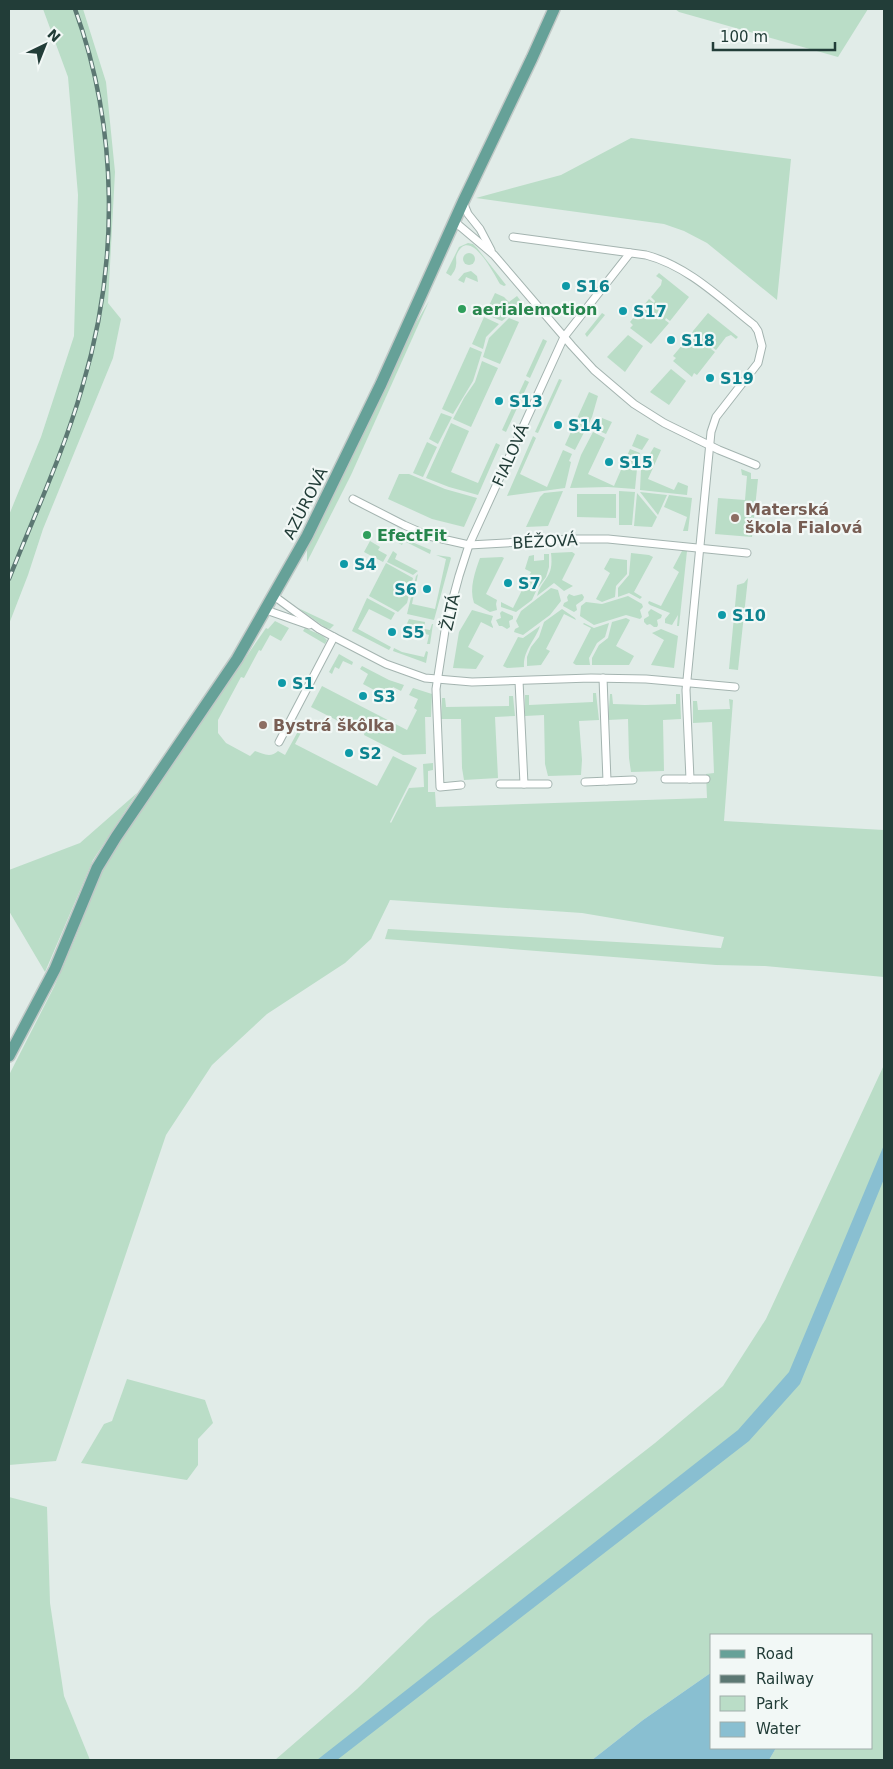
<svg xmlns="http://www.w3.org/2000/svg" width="893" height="1769" font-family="'DejaVu Sans',sans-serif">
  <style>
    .green { fill: #baddc7 }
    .water { fill: #89bfd1 }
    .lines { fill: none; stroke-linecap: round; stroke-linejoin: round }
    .minor-casing { stroke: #a4b4b0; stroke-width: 9 }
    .primary-casing { stroke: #c1c9c7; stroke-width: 14 }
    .minor { stroke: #fff; stroke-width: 7 }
    .primary { stroke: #66a198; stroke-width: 11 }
    .rail-casing { stroke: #5c7873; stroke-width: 4.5 }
    .rail { stroke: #f2f8f6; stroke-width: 2.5; stroke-dasharray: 8; stroke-linecap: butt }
    .culture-dot { fill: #0f9aa8; stroke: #f2f8f6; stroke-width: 2 }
    .leisure-dot { fill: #2e9e5b; stroke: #f2f8f6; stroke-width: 2 }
    .education-dot { fill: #8d6e63; stroke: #f2f8f6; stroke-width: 2 }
    .labels { text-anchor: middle; stroke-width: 4.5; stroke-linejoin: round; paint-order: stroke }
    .culture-label { font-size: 16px; font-weight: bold; fill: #0d838f; stroke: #f2f8f6; text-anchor: start }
    .leisure-label { font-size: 16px; font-weight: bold; fill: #27864d; stroke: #f2f8f6; text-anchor: start }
    .street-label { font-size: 16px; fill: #223d38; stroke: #f2f8f6 }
    .education-label { font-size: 16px; font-weight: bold; fill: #785e54; stroke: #f2f8f6; text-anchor: start }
  </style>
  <rect width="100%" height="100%" fill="#e1ece8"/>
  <!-- green -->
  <g class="green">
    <path d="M43,9H83L106,82L115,172L108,303L121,319L113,358L43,529L28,575L9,624V515L41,437L74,336L78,195L68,77Z"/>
    <path d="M675,9H868L838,57L679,12Z"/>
    <path d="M631,138L791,159L777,300L707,243L684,231L664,224L476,198L561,175Z"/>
    <path d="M468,243L473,244L477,248L506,285L504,286L500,284C494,274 470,226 457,254C455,258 457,261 456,265C456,269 453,273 451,276L446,273L459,247Z"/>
    <circle cx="469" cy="259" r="6"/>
    <path d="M471,271L477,276L478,282L466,277L464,283L458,280L464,273Z"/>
    <path d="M659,273L689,297L670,321L666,318L665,320L669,323L651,344L630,328L633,325L630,322L649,299L654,303L655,301L651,297L661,285L662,280L656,276Z"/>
    <path d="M495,293L504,297L509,302L517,296L523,304L502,321L485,314Z"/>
    <path d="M429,301L351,475L307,562V549L409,335Z"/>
    <path d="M602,313L605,315L587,337L585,334Z"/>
    <path d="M708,313L738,337L736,339L731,335L726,337L716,350L712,347L711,349L715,352L697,375L694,373L692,377L673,361L676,358L673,356L688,338L692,341L695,337L692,334L693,331Z"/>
    <path d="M484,317L499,324L486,337L483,349L472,344Z"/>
    <path d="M509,318L519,322L500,364L483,357L489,338Z"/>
    <path d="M628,335L643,346L625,372L607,357Z"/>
    <path d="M543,339L547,341L530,378L526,376Z"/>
    <path d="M470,347L482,352L473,381L453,414L442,409Z"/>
    <path d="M482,361L498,368L471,427L453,419L464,398L475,382Z"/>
    <path d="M671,369L686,381L669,405L650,392Z"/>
    <path d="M559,379L562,380L538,433L535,432Z"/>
    <path d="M525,380L529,382L506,432L502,430Z"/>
    <path d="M589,392L598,396L592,417L575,450L565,445Z"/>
    <path d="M441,413L452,417L438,444L429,439Z"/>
    <path d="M602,418L612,422L606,434L595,429Z"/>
    <path d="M451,423L469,431L451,472L478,483L496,443L500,445L478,495L449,487L426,478Z"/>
    <path d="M593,432L605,438L588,474L614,486L630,449L640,453L633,466L637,469L635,489L608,487L570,488L581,455Z"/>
    <path d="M637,434L649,439L642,450L632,446Z"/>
    <path d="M533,436L536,438L520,474L547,487L563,450L572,454L569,461L571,462L565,488L507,496Z"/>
    <path d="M427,442L437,447L423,477L413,473Z"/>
    <path d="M654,447L661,450L648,479L674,490L678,482L688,486L687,495L640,490L641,469Z"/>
    <path d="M741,469L751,473V479H758L752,537L715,534L718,498L745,500L747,476L742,475Z"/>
    <path d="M399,474H409L445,489L477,498L464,527L432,519L388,499Z"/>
    <path d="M563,491L548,526L526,527L540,497L544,493Z"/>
    <path d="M619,491L635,492L632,525H619Z"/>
    <path d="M640,492L667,495L658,515Z"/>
    <path d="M637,493L657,517L652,527L634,526Z"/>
    <path d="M577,494H616V518L577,517Z"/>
    <path d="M669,495L692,498L688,531H683L687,517L664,507Z"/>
    <path d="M400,537L431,550L430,554L404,541L402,545L397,542Z"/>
    <path d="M370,541L380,547L378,550L387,555L383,562L364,552Z"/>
    <path d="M393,551L397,554L395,559L418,571L413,575L387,562Z"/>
    <path d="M682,551H687L679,626H677L678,615L672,625L665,623V619L670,613L650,605L648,603L649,601L661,606L679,572L673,568Z"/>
    <path d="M572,552L575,554L562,580L573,586L564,591L554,583L537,596C543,576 554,579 551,553Z"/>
    <path d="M631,553L649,555L653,557L634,592L642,597L640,599L629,593L618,597V588L629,575Z"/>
    <path d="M544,554H549V567L546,577L537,589L532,600L516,612L501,607V602L513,608L531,572L525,569L529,556L534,555V561L544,560Z"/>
    <path d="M436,555L450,557L451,558L434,620L407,614L416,576L418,574L412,604L435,609L446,559Z"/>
    <path d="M502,557L504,558L486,594L497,600L496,604L497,610L490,612L474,603C469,588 475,572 480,558Z"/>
    <path d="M610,558L627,560V574L616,586L615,597L602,602L596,599L610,573L604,569Z"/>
    <path d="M386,563L413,578L407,603L398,612L369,596Z"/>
    <path d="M748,578L738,670L729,669L737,585L744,583Z"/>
    <path d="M551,588L558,590L561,601L550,615L523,635L514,632L515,629L519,627L516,621L521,611Z"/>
    <path d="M569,594L574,596L582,594L584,597L583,600L576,605L577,610L574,612L563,606L564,603L568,601L567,597Z"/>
    <path d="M628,596L642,604L643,607L640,610L642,617L640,619L626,615L594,625L580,616L581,606L586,602L602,604Z"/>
    <path d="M367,598L395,613L391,620L369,609L358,629L391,647L389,650L352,631Z"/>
    <path d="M298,608L334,625L330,629L326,628Z"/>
    <path d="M562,609L575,618L576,620L564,614L546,649L550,651L541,665L527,666V657L531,647L539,637L544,622Z"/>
    <path d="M651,609L662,615L661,618L657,620L658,625L657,627H654L650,624L647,625L644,622V619L649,616L648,612Z"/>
    <path d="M472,610L493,616L491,622L493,627V628L481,622L468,647L484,656L476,669L453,668L459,632Z"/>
    <path d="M502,611L513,616V619L509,621L510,627L507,629L502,626H499L496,620L501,618L500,613Z"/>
    <path d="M626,618L630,620L616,646L634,656L629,665H592V658L599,645L608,638L612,622Z"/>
    <path d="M409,619L425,622L424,629L430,630L432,624H433L430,644H427L429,635L405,628Z"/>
    <path d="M275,621L289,628L281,641L270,635L261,651L259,650L244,678L241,677L218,720V733L226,743L250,756L255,751C263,754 271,758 278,751L285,755L302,724L300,722L301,721L306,723L295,744L377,786L393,756L417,768L390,822L391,823L409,788L424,787L423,764L433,763V770L428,771V792H435L436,807L707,798L706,774L714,773L712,722L693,723V701H697L698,710L730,709L729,699L733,700L724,821L884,830V977L765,966L716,965L385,939L388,929L721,948L724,937L582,913L390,900L371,939L345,963L267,1014L212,1065L166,1135L56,1461L9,1465V1075L54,987L77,934L101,870L128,827L266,628L268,629Z"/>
    <path d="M584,623L594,628L609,623L605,637L597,643L589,658L590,665H576L573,663L591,628L583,624Z"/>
    <path d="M540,626C535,641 523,650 524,667L507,668L503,666L518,637L523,638Z"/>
    <path d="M305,628L323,636L327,640L325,644L303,631Z"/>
    <path d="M661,629L678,636L674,668L651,665L664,640L652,633Z"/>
    <path d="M394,648L402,652L424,657L426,651L428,652L426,663L393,651Z"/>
    <path d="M339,654L353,662L352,665L343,661L339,669L335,667L332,674L329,672Z"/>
    <path d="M362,666L389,680L404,685L401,691L393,687L387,697L363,684L368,674L360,669Z"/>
    <path d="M322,686L407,730L417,710L414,708L418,699L409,695L413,688L432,694L431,717H425L426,754L403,755L364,735L365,731L348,722L346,725L311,707Z"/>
    <path d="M593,693H596L599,720L579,721L582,760L581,775L548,776L545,764L544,715L525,716V695H529V705L593,702Z"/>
    <path d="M610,694H612L613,704L645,705L676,704V694H680L681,719L663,720L664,771L631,772L629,758L628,719L608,720Z"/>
    <path d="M509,696H513L515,716L495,717L498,778L464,780L462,768L461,719H441L442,698H445L446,707L509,706Z"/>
    <path d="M137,793L93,860L45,972L9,911V870L80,843Z"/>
    <path d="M884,1065V1760H769L776,1748H872V1635H712V1672L643,1720L592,1760H275L357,1689L429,1619L655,1443L723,1386L766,1319Z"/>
    <path d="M127,1379L205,1400L213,1423L198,1439V1465L187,1480L81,1463L104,1424L112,1421Z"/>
    <path d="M9,1497L47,1507L50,1603L64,1696L90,1760H9Z"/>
  </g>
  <!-- water -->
  <g class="water">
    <path d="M884,1145V1179L800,1384L749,1441L337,1760H317L738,1430L789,1372Z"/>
    <path d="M712,1672V1748H776L769,1760H592L643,1720Z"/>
  </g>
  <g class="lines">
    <!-- minor casing -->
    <g class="minor-casing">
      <g id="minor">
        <path d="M463,202L468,214L480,229L491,250"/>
        <path d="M455,222L494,255L572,346L594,370L634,404L664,423L719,450L756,465"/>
        <path d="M513,237L646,255C688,266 721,299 754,325L758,331L762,346L758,363L716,417L711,432L686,690L690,779"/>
        <path d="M353,499L404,525L429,536L469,545L575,539H608L747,553"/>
        <path d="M274,596L319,629L334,637L386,664L425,678L472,682L591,678L646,679L735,687"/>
        <path d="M266,610L309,625"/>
        <path d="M603,678L607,781"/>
        <path d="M519,681L524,784"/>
        <path d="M279,742L334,637"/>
        <path d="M665,779H706"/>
        <path d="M585,782L633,780"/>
        <path d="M500,784H548"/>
        <path d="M461,785L440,787L436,689L446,624L459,576L469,545L564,337L630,253"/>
      </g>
    </g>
    <!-- primary casing -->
    <g class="primary-casing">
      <path id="primary" d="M9,1056L55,969L97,868L116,837L237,659L307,536L381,384L463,202L532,58L554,9"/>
    </g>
    <!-- minor -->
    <use href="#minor" class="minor"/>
    <!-- primary -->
    <use href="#primary" class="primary"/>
    <!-- rail casing -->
    <g class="rail-casing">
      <path id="rail" d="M9,579C34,516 63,454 82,388C119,265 119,130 75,9"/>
    </g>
    <!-- rail -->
    <use href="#rail" class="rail"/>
  </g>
  <!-- markers -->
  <g class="culture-dot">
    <circle cx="566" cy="286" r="5"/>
    <circle cx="623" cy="311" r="5"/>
    <circle cx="671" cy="340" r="5"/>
    <circle cx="710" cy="378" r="5"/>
    <circle cx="499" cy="401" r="5"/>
    <circle cx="558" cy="425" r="5"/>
    <circle cx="609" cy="462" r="5"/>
    <circle cx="344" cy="564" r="5"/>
    <circle cx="508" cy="583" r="5"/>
    <circle cx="427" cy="589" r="5"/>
    <circle cx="722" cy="615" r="5"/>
    <circle cx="392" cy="632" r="5"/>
    <circle cx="282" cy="683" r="5"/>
    <circle cx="363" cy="696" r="5"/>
    <circle cx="349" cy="753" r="5"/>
  </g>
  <g class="leisure-dot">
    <circle cx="462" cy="309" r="5"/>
    <circle cx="367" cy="535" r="5"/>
  </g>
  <g class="education-dot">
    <circle cx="735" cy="518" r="5"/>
    <circle cx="263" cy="725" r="5"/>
  </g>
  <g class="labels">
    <!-- culture labels -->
    <g class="culture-label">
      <text x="576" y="292">S16</text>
      <text x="633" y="317">S17</text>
      <text x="681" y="346">S18</text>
      <text x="720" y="384">S19</text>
      <text x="509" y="407">S13</text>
      <text x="568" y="431">S14</text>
      <text x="619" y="468">S15</text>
      <text x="354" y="570">S4</text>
      <text x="518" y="589">S7</text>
      <text x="417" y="595" text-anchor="end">S6</text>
      <text x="732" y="621">S10</text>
      <text x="402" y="638">S5</text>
      <text x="292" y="689">S1</text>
      <text x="373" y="702">S3</text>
      <text x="359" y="759">S2</text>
    </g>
    <!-- leisure labels -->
    <g class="leisure-label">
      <text x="472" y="315">aerialemotion</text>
      <text x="377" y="541">EfectFit</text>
    </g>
    <!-- street labels -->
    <g class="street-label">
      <text transform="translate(510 455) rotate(-66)" y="6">FIALOVÁ</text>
      <text transform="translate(305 503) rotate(-63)" y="6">AZÚROVÁ</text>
      <text transform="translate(545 541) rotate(-3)" y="6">BÉŽOVÁ</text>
      <text transform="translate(450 612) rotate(-77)" y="6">ŽLTÁ</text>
    </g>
    <!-- education labels -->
    <g class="education-label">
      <text x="745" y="515">Materská<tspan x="745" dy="18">škola Fialová</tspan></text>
      <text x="273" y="731">Bystrá škôlka</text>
    </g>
  </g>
  <!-- border -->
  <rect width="893" height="1769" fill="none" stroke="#223d38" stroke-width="20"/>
  <!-- legend -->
  <rect x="710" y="1634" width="162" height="115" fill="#f2f8f6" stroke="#9fadaa"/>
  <rect x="720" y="1650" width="25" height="8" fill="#66a198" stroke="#9fadaa"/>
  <text x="756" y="1659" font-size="15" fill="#223d38">Road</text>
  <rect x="720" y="1675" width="25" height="8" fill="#5c7873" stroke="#9fadaa"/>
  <text x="756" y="1684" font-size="15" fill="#223d38">Railway</text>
  <rect x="720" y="1696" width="25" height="15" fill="#baddc7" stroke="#9fadaa"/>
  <text x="756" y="1709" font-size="15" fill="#223d38">Park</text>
  <rect x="720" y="1722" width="25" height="15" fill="#89bfd1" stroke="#9fadaa"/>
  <text x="756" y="1734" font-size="15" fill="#223d38">Water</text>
  <!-- north arrow -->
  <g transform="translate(45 45) rotate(43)" stroke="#f2f8f6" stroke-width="4" paint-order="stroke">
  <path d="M0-4L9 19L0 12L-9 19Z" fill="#223d38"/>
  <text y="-8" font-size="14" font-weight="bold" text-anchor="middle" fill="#223d38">N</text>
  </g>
  <!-- scale -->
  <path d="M713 42v8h122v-8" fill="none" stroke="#223d38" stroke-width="2.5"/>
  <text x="720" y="42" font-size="15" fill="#223d38" stroke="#f2f8f6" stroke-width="4" paint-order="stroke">100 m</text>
</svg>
